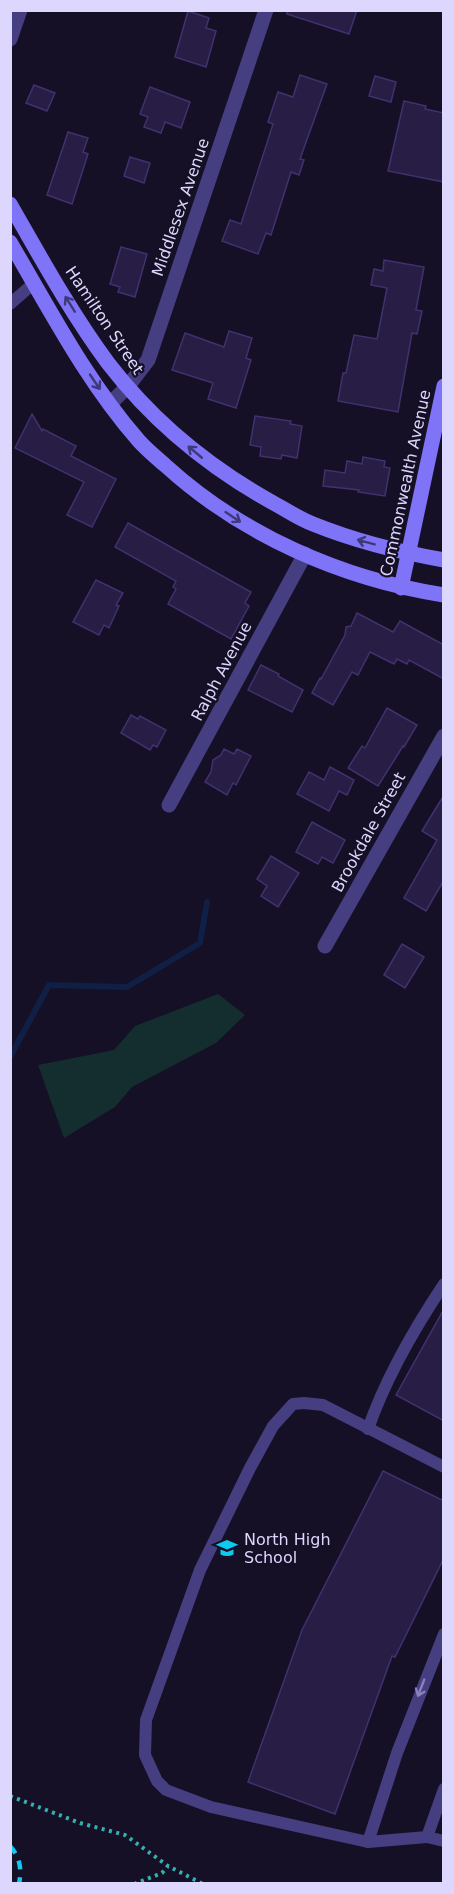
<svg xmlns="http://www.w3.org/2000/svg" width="454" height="1894" font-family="'DejaVu Sans',sans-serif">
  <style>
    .green { fill: #142d2e }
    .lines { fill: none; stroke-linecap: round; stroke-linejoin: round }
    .stream { stroke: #0f1f45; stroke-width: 6 }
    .building { fill: #281d44; stroke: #41316f; stroke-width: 1.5 }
    .path { stroke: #36afb0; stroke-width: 4; stroke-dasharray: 3 4.5; stroke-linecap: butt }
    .lane { stroke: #453e81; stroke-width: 12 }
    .street { stroke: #453e81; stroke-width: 15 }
    .secondary { stroke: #7f73f7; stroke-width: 15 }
    .rail { stroke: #0ecaf1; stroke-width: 4.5; stroke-dasharray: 9 8; stroke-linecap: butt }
    .oneway { stroke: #3f3879 }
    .oneway2 { stroke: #8982b9 }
    .labels { text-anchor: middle; stroke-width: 4.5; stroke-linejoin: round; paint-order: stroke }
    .street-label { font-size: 16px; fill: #ddd6fd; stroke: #151025 }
    .poi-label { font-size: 16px; fill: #ddd6fd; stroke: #151025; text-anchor: start }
  </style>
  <rect width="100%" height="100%" fill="#151025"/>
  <!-- green -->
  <path class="green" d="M218,994L245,1015L216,1043L132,1087L115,1107L64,1138L38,1065L114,1050L135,1026Z"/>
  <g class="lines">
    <!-- stream -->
    <path class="stream" d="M10,1057L49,985L127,987L200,943L207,902"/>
  </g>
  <!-- building -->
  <g class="building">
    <path d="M287,10H357L349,34L287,14Z"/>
    <path d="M188,11L209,18L206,28L216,31L206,67L175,57Z"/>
    <path d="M300,75L327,84L300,159L304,160L299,175L291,172L271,235L266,233L258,254L222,241L230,220L241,224L273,124L268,122L278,92L293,97Z"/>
    <path d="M375,76L396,82L391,102L369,96Z"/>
    <path d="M34,85L55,93L47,111L26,103Z"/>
    <path d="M150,87L190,102L181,128L165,122L161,133L144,127L148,117L140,114Z"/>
    <path d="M404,101L426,106L425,109L444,113V182L388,171Z"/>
    <path d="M68,132L88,138L83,152L88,154L72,204L47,195Z"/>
    <path d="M130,157L150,163L144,183L124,176Z"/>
    <path d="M121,247L147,254L135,297L118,292L120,287L110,284Z"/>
    <path d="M384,260L424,267L416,310L422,311L417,334L412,333L398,412L338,401L343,373H346L354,335L377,339L387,288L371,285L374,269L383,271Z"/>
    <path d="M229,331L252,338L246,358L251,360L236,408L208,399L213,383L172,370L185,333L224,347Z"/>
    <path d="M32,414L42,431L43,429L76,446L71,456L116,479L92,527L67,515L84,482L15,448Z"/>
    <path d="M255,416L291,421L290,424L302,426L297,458L282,455L281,459L260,456L261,447L250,445Z"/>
    <path d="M363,457L385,461L384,467L390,468L385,496L358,492L359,490L323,486L325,470L345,473L347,461L362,464Z"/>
    <path d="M128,523L251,592L245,603L249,606L231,639L168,604L176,589L173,587L176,581L115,547Z"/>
    <path d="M96,580L123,593L116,605L119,606L109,628L104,625L99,635L73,622Z"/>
    <path d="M357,613L393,632L400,621L444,645V679L409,660L407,664L397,659L394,664L370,652L358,675L352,672L333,705L312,693L320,678L321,679L345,635L346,627L351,626Z"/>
    <path d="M261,665L279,674L278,676L303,690L292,712L248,690Z"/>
    <path d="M387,708L417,725L404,747L403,746L378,786L348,768L362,746L365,748Z"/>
    <path d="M131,715L138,719L140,716L166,730L157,747L153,745L150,750L121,733Z"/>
    <path d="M224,749L234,754L237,749L251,756L236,785L233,783L227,795L205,782L211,772L213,760L221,755Z"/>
    <path d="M330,767L354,780L347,795L339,791L329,811L297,794L309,772L324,780Z"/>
    <path d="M444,795V880L426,911L404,898L437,840L422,831Z"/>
    <path d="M312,822L345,840L333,863L322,857L318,864L296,852Z"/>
    <path d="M271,856L299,873L278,907L261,896L267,886L257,879Z"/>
    <path d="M402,944L424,957L405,988L384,975Z"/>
    <path d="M444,1309V1421L396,1395Z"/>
    <path d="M383,1471L444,1501V1558L395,1657L392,1656L335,1814L248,1782L302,1630Z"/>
  </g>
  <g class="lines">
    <!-- path -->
    <g class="path">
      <path d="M10,1796L80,1823L125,1835L168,1866L203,1884"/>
      <path d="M134,1884L162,1873L168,1866"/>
    </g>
    <!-- lane -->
    <g class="lane">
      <path d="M10,304L34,283"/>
      <path d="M368,1429C386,1377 414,1329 444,1284"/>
      <path d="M444,1467L323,1405L304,1403L293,1404L273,1426L250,1468L200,1570L146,1720L145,1755L157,1781L166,1790L211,1807L368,1842L427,1837L444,1789"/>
      <path d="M427,1837L444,1841"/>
      <path d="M368,1842L397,1753L444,1634"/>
    </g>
    <!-- street -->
    <g class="street">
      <path d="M10,39L20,10"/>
      <path d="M110,404L128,386L148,360L266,10"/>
      <path d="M169,805L305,554"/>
      <path d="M325,946L444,736"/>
    </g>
    <!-- secondary -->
    <g class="secondary">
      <path d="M10,204C41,258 71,313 108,363C154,423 211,469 277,505C288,511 300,519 313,524C355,541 399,552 444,560"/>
      <path d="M10,242C50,310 87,382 139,441C147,450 157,458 166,466C242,535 342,579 444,595"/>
      <path d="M401,588L444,386"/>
    </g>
    <!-- rail -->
    <path class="rail" d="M10,1846C20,1857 22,1869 19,1884"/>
  </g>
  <!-- one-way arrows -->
  <defs><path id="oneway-shaft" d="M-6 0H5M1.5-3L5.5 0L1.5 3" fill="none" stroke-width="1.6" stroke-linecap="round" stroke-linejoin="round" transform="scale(1.5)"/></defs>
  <g class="oneway">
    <use href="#oneway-shaft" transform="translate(70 304) rotate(-122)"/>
    <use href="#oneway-shaft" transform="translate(95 382) rotate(56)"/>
    <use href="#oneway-shaft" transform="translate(195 452) rotate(-140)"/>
    <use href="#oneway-shaft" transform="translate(233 517) rotate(34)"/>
    <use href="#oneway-shaft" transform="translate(366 542) rotate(-165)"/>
  </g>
  <use class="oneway2" href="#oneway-shaft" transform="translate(421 1688) rotate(111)"/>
  <!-- icons -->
  <defs>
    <g id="school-bare" transform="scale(1.62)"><path d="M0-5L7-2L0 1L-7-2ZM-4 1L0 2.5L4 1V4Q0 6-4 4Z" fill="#0ecaf1" stroke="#151025" stroke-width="2.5" paint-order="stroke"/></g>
  </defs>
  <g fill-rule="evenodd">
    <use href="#school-bare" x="227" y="1548"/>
  </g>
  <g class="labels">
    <!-- street labels -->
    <g class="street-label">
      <text transform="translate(180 207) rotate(-71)" y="6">Middlesex Avenue</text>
      <text transform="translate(105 320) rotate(56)" y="6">Hamilton Street</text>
      <text transform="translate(405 483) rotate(-78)" y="6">Commonwealth Avenue</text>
      <text transform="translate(221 671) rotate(-62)" y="6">Ralph Avenue</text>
      <text transform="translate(368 832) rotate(-61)" y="6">Brookdale Street</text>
    </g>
    <!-- poi labels -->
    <g class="poi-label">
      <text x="244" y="1545">North High<tspan x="244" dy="18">School</tspan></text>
    </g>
  </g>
  <!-- border -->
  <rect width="454" height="1894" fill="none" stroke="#ddd6fd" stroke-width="24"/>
</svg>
